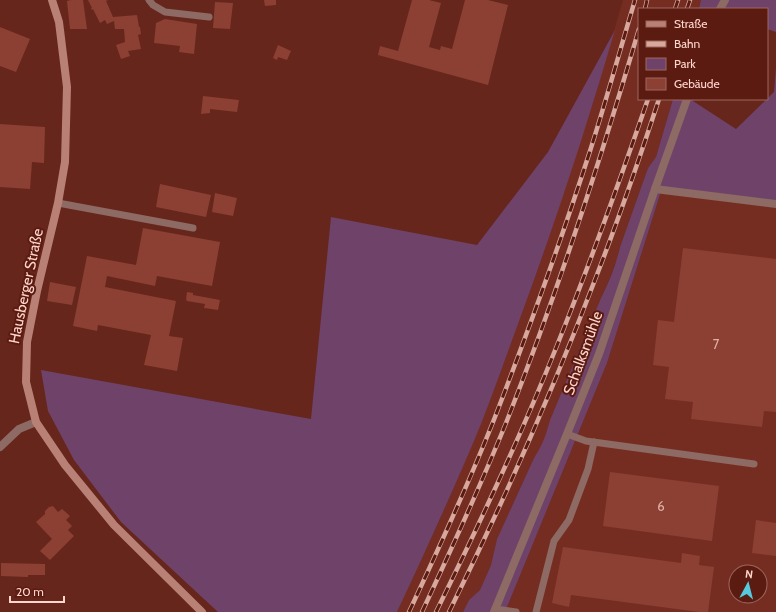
<svg xmlns="http://www.w3.org/2000/svg" width="776" height="612" font-family="Cabin,sans-serif">
  <style>
    .built { fill: #762d21; fill-rule: evenodd }
    .green { fill: #6f4269 }
    .building { fill: #8b4033 }
    .lines { fill: none; stroke-linecap: round; stroke-linejoin: round }
    .service { stroke: #8d6a63; stroke-width: 7 }
    .minor { stroke: #8d6a63; stroke-width: 8 }
    .secondary { stroke: #b98176; stroke-width: 8 }
    .rail-casing { stroke: #d7a89e; stroke-width: 4.5 }
    .rail { stroke: #5b1b11; stroke-width: 3; stroke-dasharray: 9; stroke-linecap: butt }
    .labels { text-anchor: middle; stroke-width: 4; stroke-linejoin: round; paint-order: stroke }
    .number-label { font-size: 13px; fill: #e2b0a6 }
    .street-label { font-size: 15px; fill: #ffd6cd; stroke: #5b1b11 }
  </style>
  <rect width="100%" height="100%" fill="#67261b"/>
  <!-- built -->
  <g class="built">
    <path d="M623,0H701L699,9H639V99H673L656,157L648,168L620,247L617,259L607,285L601,298L550,420L547,434L541,447L534,458L497,539L491,565L480,590L469,600L463,612H397L445,508L481,423L506,357L542,258L596,93Z"/>
    <path d="M662,188L776,205V612H505L607,363ZM736,572H760V596H736Z"/>
  </g>
  <!-- green -->
  <g class="green">
    <path d="M701,0H776V32L767,29V9H699Z"/>
    <path d="M615,30C586,129 554,227 518,324C506,357 494,391 481,424C455,487 426,550 397,612H218L121,522L74,460L48,411L41,370L311,419L331,217L477,245L548,152Z"/>
    <path d="M776,68V205L662,188L607,363L505,612H463L469,600L480,590L491,565L497,539L534,458C543,444 546,435 550,420L601,298C609,282 616,265 620,247L648,168L656,157L673,99H694L693,101L736,129L774,92Z"/>
  </g>
  <!-- building -->
  <g class="building">
    <path d="M71,0H83L87,29H70L67,1Z"/>
    <path d="M88,0H108L106,1L113,17L137,15L139,27H140L141,34L138,35L141,49L128,51L130,56L121,59L116,45L125,42L124,29H115L114,21L107,24L105,20L100,23L93,9L92,10L91,8H92Z"/>
    <path d="M264,0H276V5L265,6Z"/>
    <path d="M412,0H429L441,3L429,47L440,50L441,46L452,49L465,0H488L508,5L488,85L378,55L380,46L398,51Z"/>
    <path d="M215,2L233,3L230,29L213,28Z"/>
    <path d="M165,19L197,24L194,54L179,52L180,46L154,43L156,23Z"/>
    <path d="M0,27L30,39L16,72L0,66Z"/>
    <path d="M278,45L291,51L287,60L278,57L277,60L273,58Z"/>
    <path d="M203,96L239,100L237,112L210,109V113L201,114Z"/>
    <path d="M0,124L45,127L44,163L32,162L30,189L0,187Z"/>
    <path d="M160,184L211,195L206,217L156,207Z"/>
    <path d="M215,193L237,198L233,216L212,212Z"/>
    <path d="M143,228L220,242L212,286L157,276L155,286L107,276L105,287L176,301L169,336L183,338L177,371L144,365L151,335L98,325L97,331L73,326L87,256L136,265Z"/>
    <path d="M683,248L776,259V412L764,411L762,427L691,419L693,402L665,399L669,367L653,365L658,320L674,322Z"/>
    <path d="M50,282L76,287L72,305L47,301Z"/>
    <path d="M187,292L193,293V295L220,300L218,310L204,308L205,304L187,301L186,299Z"/>
    <path d="M610,472L719,486L712,541L603,526Z"/>
    <path d="M53,506L58,512L62,509L70,516L66,520L72,526L68,530L74,536L50,560L40,551L52,539L36,522L45,514V511L49,507Z"/>
    <path d="M756,520L776,523V556L752,553Z"/>
    <path d="M563,547L681,563L682,553L700,556L699,565L714,567L708,612H699L571,595L569,607L552,603Z"/>
    <path d="M1,563L45,564V575H28V577L1,576Z"/>
  </g>
  <g class="lines">
    <!-- service -->
    <g class="service">
      <path d="M149,0L153,5L165,12L209,17"/>
      <path d="M58,203L193,228"/>
      <path d="M567,434L586,441L754,464"/>
      <path d="M495,609L516,612"/>
      <path d="M536,612L554,541L569,520L588,469L594,442"/>
    </g>
    <!-- minor -->
    <g class="minor">
      <path d="M720,9L725,0"/>
      <path d="M655,189L776,204"/>
      <path d="M0,447L19,429L36,422"/>
      <path d="M494,612L567,434L599,354L655,189L687,99"/>
    </g>
    <!-- secondary -->
    <path class="secondary" d="M52,0L59,22L67,87L65,162L58,203L37,291L27,342L26,382L36,422L65,465L114,525L202,612"/>
    <!-- rail casing -->
    <g class="rail-casing">
      <g id="rail">
        <path d="M645,9L647,0"/>
        <path d="M675,9L678,0"/>
        <path d="M687,9L690,0"/>
        <path d="M409,612C439,548 469,483 495,417C529,329 561,241 590,151C606,101 620,50 635,0"/>
        <path d="M422,612C451,550 480,487 506,423C557,294 600,162 639,29"/>
        <path d="M436,612C479,525 520,438 556,348C589,266 619,183 648,99"/>
        <path d="M449,612C504,501 554,388 598,272C620,215 640,157 659,99"/>
      </g>
    </g>
    <!-- rail -->
    <use href="#rail" class="rail"/>
  </g>
  <g class="labels">
    <!-- number labels -->
    <g class="number-label">
      <text x="716" y="349">7</text>
      <text x="661" y="511">6</text>
    </g>
    <!-- street labels -->
    <g class="street-label">
      <text transform="translate(26 286) rotate(-78)" y="5">Hausberger Straße</text>
      <text transform="translate(583 353) rotate(-70)" y="5">Schalksmühle</text>
    </g>
  </g>
  <!-- legend -->
  <rect x="638" y="8" width="130" height="92" fill="#5b1b11" stroke="#9d665c"/>
  <rect x="646" y="21" width="20" height="6" fill="#b98176" stroke="#9d665c"/>
  <text x="674" y="28" font-size="12" fill="#ffd6cd">Straße</text>
  <rect x="646" y="41" width="20" height="6" fill="#d7a89e" stroke="#9d665c"/>
  <text x="674" y="48" font-size="12" fill="#ffd6cd">Bahn</text>
  <rect x="646" y="58" width="20" height="12" fill="#6f4269" stroke="#9d665c"/>
  <text x="674" y="68" font-size="12" fill="#ffd6cd">Park</text>
  <rect x="646" y="78" width="20" height="12" fill="#8b4033" stroke="#9d665c"/>
  <text x="674" y="88" font-size="12" fill="#ffd6cd">Gebäude</text>
  <!-- north arrow -->
  <g transform="translate(748 584) rotate(7)"><circle r="19" fill="#5b1b11" stroke="#9d665c"/>
  <path d="M0-3L7 15L0 10L-7 15Z" fill="#55cadf"/>
  <text y="-6" font-size="11" font-weight="bold" text-anchor="middle" fill="#ffd6cd">N</text>
  </g>
  <!-- scale -->
  <path d="M10 596v6h54v-6" fill="none" stroke="#ffd6cd" stroke-width="2"/>
  <text x="16" y="596" font-size="12" fill="#ffd6cd" stroke="#5b1b11" stroke-width="3" paint-order="stroke">20 m</text>
</svg>
